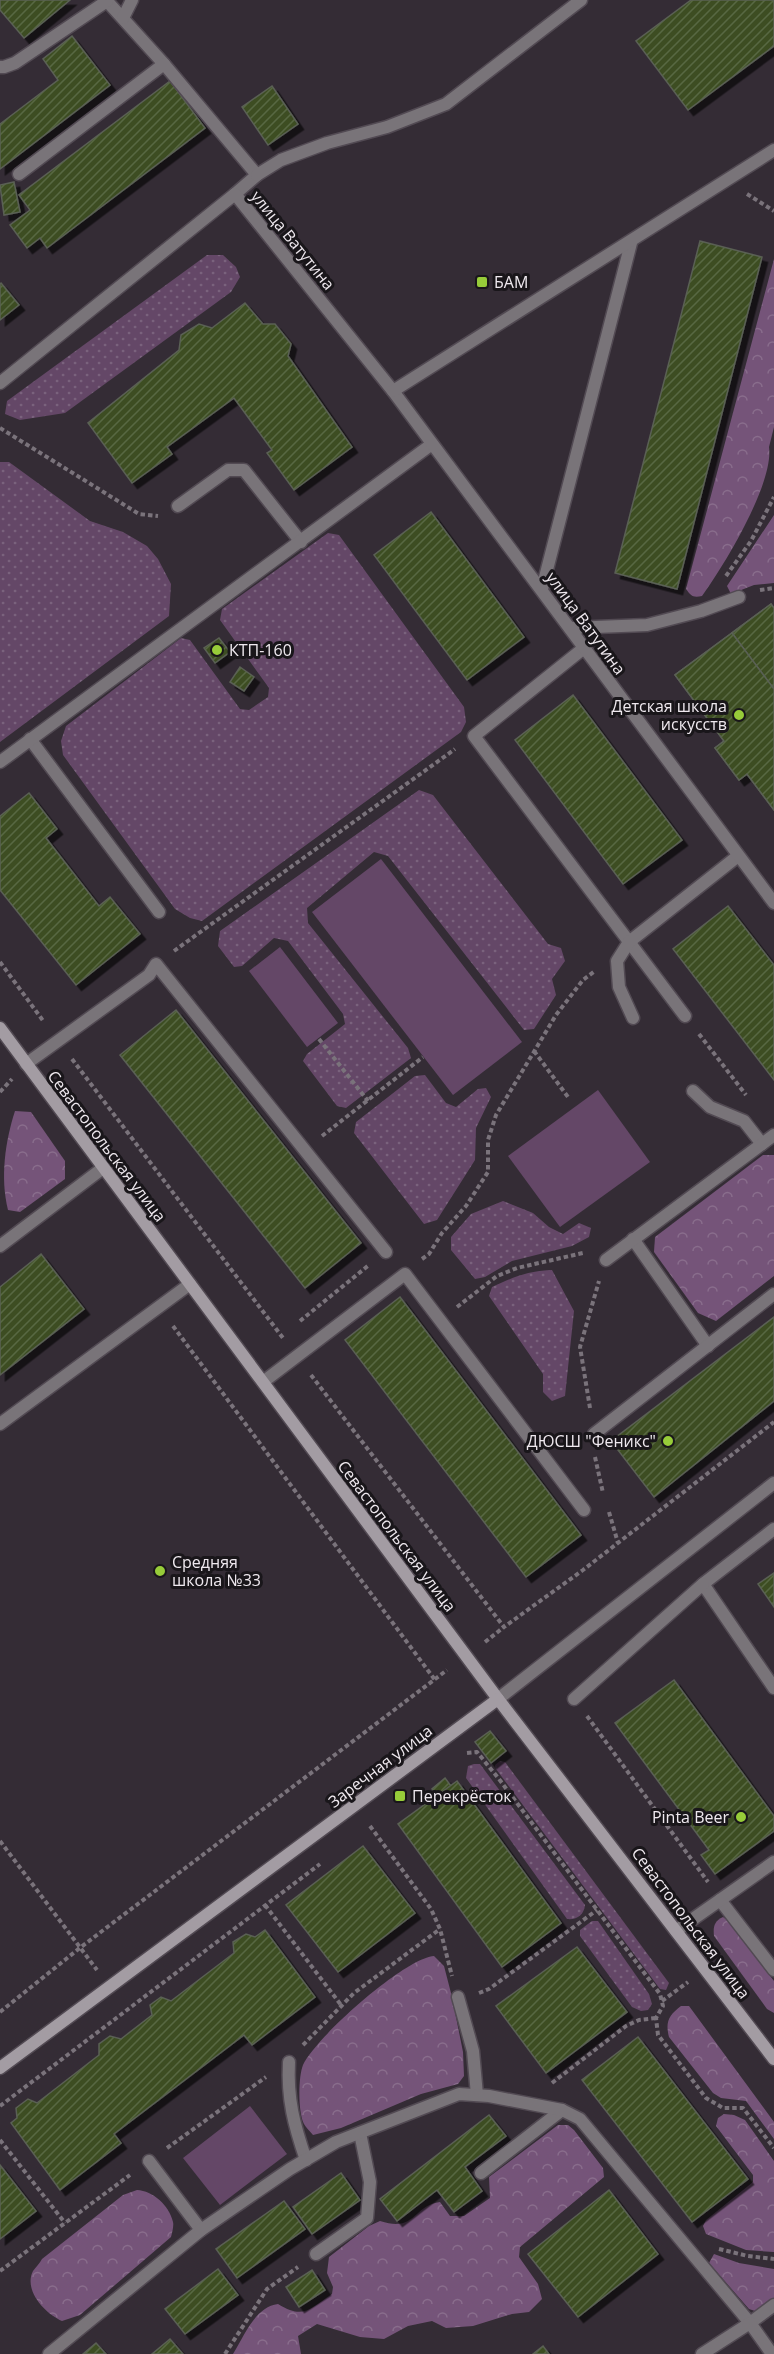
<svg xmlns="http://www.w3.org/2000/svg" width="774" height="2354" font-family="'Open Sans',sans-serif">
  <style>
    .grass { fill: url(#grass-dots) }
    .forest { fill: url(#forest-crowns) }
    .green { fill: #644767 }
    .building { fill: url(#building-hatch); stroke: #5a6054; stroke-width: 1.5; filter: url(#shadow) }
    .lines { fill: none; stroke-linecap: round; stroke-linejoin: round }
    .lane-casing { stroke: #524a53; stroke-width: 15 }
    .street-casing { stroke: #524a53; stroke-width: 15 }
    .secondary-casing { stroke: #524a53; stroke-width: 15 }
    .path { stroke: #7a737b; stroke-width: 4; stroke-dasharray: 4.5 3; stroke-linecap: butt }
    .lane { stroke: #797479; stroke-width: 12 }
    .street { stroke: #797479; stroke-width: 12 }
    .secondary { stroke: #a39ca3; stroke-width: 12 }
    .poi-dot { fill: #97cc39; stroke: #19161a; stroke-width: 2 }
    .labels { text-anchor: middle; stroke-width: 6; stroke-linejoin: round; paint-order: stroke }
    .street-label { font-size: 16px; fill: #efe9ef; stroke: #19161a }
    .poi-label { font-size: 16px; fill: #efe9ef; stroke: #19161a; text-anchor: start }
  </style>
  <defs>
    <pattern id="grass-dots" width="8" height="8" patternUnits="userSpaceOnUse" patternTransform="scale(1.5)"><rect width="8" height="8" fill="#644767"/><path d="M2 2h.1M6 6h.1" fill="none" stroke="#7a627d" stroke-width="1.8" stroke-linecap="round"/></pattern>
    <pattern id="forest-crowns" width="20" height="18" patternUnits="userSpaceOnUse" patternTransform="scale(1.5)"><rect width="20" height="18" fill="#755479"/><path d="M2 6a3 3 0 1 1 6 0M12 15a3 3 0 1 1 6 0" fill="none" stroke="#896d8c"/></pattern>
    <pattern id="building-hatch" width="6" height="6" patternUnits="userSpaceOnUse" patternTransform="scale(1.5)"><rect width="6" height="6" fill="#3d4e23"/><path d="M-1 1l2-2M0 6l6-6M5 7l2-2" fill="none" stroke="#596843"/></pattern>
    <filter id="shadow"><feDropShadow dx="5.5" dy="5.5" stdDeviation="0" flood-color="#0009"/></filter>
  </defs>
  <rect width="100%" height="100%" fill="#342c35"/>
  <!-- grass -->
  <g class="grass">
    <path d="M207,255H223L236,267L240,277L231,292L65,413L20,420L5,414L7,401Z"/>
    <path d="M0,462H9L90,521L123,532L147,546L158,559L171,584L169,616L0,742Z"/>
    <path d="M328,533L339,535L464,707L466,722L461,732L202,921L190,918L175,909L63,755L61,741L66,726L181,638L190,640L240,709L249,710L268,697L269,688L220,620L222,609Z"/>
    <path d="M419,790L433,795L548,944L561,948L565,961L552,979L556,995L534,1029L524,1030L388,856L374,852L307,908L308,923L408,1048L411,1058L346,1108L337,1106L303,1061L307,1054L345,1024L343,1014L288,941L274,938L242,966L234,967L218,946L220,931Z"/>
    <path d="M425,1075L446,1103L456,1107L478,1089L486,1088L491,1097L476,1128L475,1160L437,1220L424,1224L354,1133L356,1122L415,1076Z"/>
    <path d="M503,1201L533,1213L549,1227L563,1234L579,1223L591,1228L589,1237L572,1246L512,1261L485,1277L475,1279L451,1250V1237L471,1214Z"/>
    <path d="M552,1270L574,1311L565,1396L552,1401L543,1392V1374L489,1296L492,1287C514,1277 527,1271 552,1270Z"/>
    <path d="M500,1761L505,1762L669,1983L666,1990L660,1989L496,1769L495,1765Z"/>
    <path d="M474,1764H480L585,1905C584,1915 577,1920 567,1919L466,1778L468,1766Z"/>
    <path d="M592,1921H598L649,1994L652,2004L648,2010L641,2011L632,2007L580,1936V1930Z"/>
  </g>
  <!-- forest -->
  <g class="forest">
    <path d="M774,259V427L769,447C774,483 724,566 702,596C693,598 691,596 686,589Z"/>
    <path d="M774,515V583L754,585L731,594L727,586Z"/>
    <path d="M15,1111L31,1112L65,1161V1179L20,1212L8,1210C0,1178 5,1142 15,1111Z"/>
    <path d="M763,1155H774V1276L716,1321L698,1313L654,1252L655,1237Z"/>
    <path d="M723,1917L727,1920L774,1981V2013L767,2009L714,1936C713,1927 714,1921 723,1917Z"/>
    <path d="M434,1956L444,1966L452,1997L463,2052L464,2076L458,2084L421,2094L341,2128L313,2135C310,2131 306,2128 304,2124C298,2113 298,2077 303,2065C316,2037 405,1958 434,1956Z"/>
    <path d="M681,2006H689L774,2122V2139L746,2101L721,2098L713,2093L669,2037C665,2022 669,2015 681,2006Z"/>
    <path d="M724,2114L734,2115L745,2120L774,2161V2252L746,2250L706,2234L703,2226L706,2220L753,2182V2175L716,2126L718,2118Z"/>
    <path d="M558,2125H568L574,2130L603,2168L604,2177L520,2247L519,2257L538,2284L542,2299L529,2312L512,2314L473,2326L446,2328L432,2321L408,2326L384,2339L360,2337L317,2324L298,2336L301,2354H233C245,2335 255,2307 278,2304C304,2320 309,2309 332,2294L333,2287L327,2273L329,2257L369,2226L380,2221C416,2233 413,2205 440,2202L450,2216H464L490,2198L489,2177Z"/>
    <path d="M137,2190C153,2191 169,2205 173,2222C174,2226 172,2233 171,2237L80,2315L62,2321C46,2314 23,2291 33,2271C36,2267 40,2263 42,2259L123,2195Z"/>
    <path d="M714,2254L739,2263L774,2269V2298L755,2311L749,2309L709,2263Z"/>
  </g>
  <!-- green -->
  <g class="green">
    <path d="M381,859L522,1042L453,1095L312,912Z"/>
    <path d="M280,947L338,1023L307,1047L249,971Z"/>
    <path d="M598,1090L650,1162L560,1227L508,1156Z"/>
    <path d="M250,2106L287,2154L220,2205L183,2158Z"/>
  </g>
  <!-- building -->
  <g class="building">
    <path d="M0,0H70L24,38L0,10Z"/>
    <path d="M691,0H774V46L688,110L636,41Z"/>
    <path d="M72,36L110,85L0,169V124L58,80L43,59Z"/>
    <path d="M170,81L205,128L47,248L40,238L27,248L10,225L30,210L19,195Z"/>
    <path d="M272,86L298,124L268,145L242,107Z"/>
    <path d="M14,182L20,212L4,215L0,185Z"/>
    <path d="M700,241L762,257L677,589L615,573Z"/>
    <path d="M1,283L19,305L0,320V284Z"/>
    <path d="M245,303L263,324H275L291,344L288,356L352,447L294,490L267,453L272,450L234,398L167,447L172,454L132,483L88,423L179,350L181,335L199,324L212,328Z"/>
    <path d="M431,512L524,637L467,680L374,555Z"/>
    <path d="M771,604L774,608V810L747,774L739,780L715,748L724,741L675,675Z"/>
    <path d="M771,604L774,608V689L732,633Z"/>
    <path d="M732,633L774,689V810L747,774L739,780L715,748L724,741L675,675Z"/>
    <path d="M219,638L230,652L215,663L204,648Z"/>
    <path d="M240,667L254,677L244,691L230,682Z"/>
    <path d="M573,695L682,840L623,884L515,740Z"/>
    <path d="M29,793L57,829L46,838L99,906L110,897L140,934L76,985L0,890V816Z"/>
    <path d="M728,906L774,965V1080L673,949Z"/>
    <path d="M176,1010L361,1243L305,1288L120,1055Z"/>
    <path d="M41,1254L84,1309L0,1375V1287Z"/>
    <path d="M400,1297L581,1535L526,1577L345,1340Z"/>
    <path d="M774,1317V1401L654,1497L611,1441Z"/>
    <path d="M774,1573V1607L758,1584Z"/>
    <path d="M674,1680L774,1816V1831L715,1874L701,1855L709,1850L615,1723Z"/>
    <path d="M490,1731L506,1751L491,1763L475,1742Z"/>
    <path d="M445,1778L451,1786L437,1796L432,1789Z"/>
    <path d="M457,1781L561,1923L502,1967L398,1824Z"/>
    <path d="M363,1846L415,1913L338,1972L286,1905Z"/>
    <path d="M265,1930L315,1997L252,2045L244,2035L114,2134L121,2143L60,2190L11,2123L17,2118L16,2108L28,2099L37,2103L99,2055V2044L110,2036L121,2039L152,2015L150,2005L161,1997L171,2001L234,1953L233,1942L246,1934L255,1937Z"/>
    <path d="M577,1947L627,2012L546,2073L496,2006Z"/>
    <path d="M638,2037L748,2179L692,2222L582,2080Z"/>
    <path d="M489,2115L506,2136L465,2167L482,2191L454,2212L437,2190L397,2221L380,2199Z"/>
    <path d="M0,2165L36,2211L0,2239Z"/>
    <path d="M341,2173L360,2200L312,2234L293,2207Z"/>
    <path d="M609,2190L658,2254L578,2317L528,2254Z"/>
    <path d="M284,2201L305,2229L237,2278L216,2249Z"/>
    <path d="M218,2269L238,2295L185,2334L165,2309Z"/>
    <path d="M312,2270L325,2290L299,2307L286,2287Z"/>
    <path d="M170,2339L183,2354H152Z"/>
    <path d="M96,2343L106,2354H83Z"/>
    <path d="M543,2346L549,2354H533Z"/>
  </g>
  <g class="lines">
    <!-- lane casing -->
    <g class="lane-casing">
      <g id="lane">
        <path d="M106,0L164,64"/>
        <path d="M123,18L132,0"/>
        <path d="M0,67H4L15,63L107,1"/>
        <path d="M19,174L164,64L257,175L235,194"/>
        <path d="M257,175L281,160L327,143L387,127L446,104L581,0"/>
        <path d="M178,506L228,470H244L301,542"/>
        <path d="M542,589L631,243"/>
        <path d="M570,628L647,625L701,611L739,597"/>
        <path d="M584,648L474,736L685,1016"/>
        <path d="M30,739L159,912"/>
        <path d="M0,762L432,444"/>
        <path d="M633,1018L619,987L617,961L629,942L738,856"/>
        <path d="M26,1064L149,975L156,964L386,1252"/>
        <path d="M693,1091L710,1107L744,1121L762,1144"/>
        <path d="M633,1239L708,1346"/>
        <path d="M0,1246L103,1168"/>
        <path d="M606,1260L774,1135"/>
        <path d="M263,1382L405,1274L584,1510"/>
        <path d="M0,1424L190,1284"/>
        <path d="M594,1434L774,1294"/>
        <path d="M774,1529L703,1584L774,1688"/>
        <path d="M574,1699L703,1584"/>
        <path d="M720,1900L774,1970"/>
        <path d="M676,1931L774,1862"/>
        <path d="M458,1997L473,2051L477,2095"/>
        <path d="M289,2062C287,2099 294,2125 306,2160"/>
        <path d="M149,2161L201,2230"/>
        <path d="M481,2173L562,2110"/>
        <path d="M316,2254L367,2218L370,2182L360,2133"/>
        <path d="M49,2354L201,2230L290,2169L336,2142L459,2094L489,2096L562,2110L580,2119L750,2323L774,2305"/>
        <path d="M702,2354L750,2323L772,2354"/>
      </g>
    </g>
    <!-- street casing -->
    <g class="street-casing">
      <g id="street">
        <path d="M0,383L235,194L393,391L774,903"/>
        <path d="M393,391L774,150"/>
        <path d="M498,1699L774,1483"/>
      </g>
    </g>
    <!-- secondary casing -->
    <g class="secondary-casing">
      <g id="secondary">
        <path d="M0,1028L498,1699L774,2059"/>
        <path d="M0,2068L498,1699"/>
      </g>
    </g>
    <!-- path -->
    <g class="path">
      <path d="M747,194L774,211"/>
      <path d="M0,428L139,514L158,516"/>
      <path d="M726,576L751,541L774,497"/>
      <path d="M760,590L774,588"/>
      <path d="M174,951L455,749"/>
      <path d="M0,962L44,1022"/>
      <path d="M699,1034L746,1095"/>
      <path d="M319,1039L368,1101"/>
      <path d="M534,1051L568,1097"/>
      <path d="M72,1059L283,1338"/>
      <path d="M0,1092L12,1079"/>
      <path d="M322,1136L423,1057"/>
      <path d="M422,1259L429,1254L442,1233L466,1206L488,1172V1140L496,1115L556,1015L583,980L595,971"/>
      <path d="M457,1307L497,1276L517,1268L583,1253"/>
      <path d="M300,1321L369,1265"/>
      <path d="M173,1326L435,1680"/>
      <path d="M311,1375L504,1627L583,1570L774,1422"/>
      <path d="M590,1408L580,1347L599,1281"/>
      <path d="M595,1457L603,1493"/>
      <path d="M609,1512L618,1543"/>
      <path d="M485,1642L504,1627"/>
      <path d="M587,1716L708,1882"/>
      <path d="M467,1753L477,1752L499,1779L660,1994L663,2006L656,2018L658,2035L706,2098L723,2108H743L774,2148"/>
      <path d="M370,1826L431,1909L440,1929L452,1976"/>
      <path d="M0,1841L97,1970"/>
      <path d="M265,1905L341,2005"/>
      <path d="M479,1993L489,1989L597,1910"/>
      <path d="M662,2001L688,1982"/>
      <path d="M0,2012L81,1947L447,1670"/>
      <path d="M303,2045L354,1993L440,1929"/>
      <path d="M552,2083L626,2026L639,2020L656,2018"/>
      <path d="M0,2106L320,1864"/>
      <path d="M0,2140L65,2223"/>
      <path d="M167,2148L266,2077"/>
      <path d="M719,2249L748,2256L774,2259"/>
      <path d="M0,2271L130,2175"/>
      <path d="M225,2354L267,2289L298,2267"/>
    </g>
    <!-- lane -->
    <use href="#lane" class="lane"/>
    <!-- street -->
    <use href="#street" class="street"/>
    <!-- secondary -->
    <use href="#secondary" class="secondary"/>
  </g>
  <!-- markers -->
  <g class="poi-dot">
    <rect x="476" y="276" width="12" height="12" rx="3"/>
    <circle cx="217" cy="650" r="6"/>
    <circle cx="739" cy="715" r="6"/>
    <circle cx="668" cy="1441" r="6"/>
    <circle cx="160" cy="1571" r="6"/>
    <rect x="394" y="1790" width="12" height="12" rx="3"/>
    <circle cx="741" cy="1817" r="6"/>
  </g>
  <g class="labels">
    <!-- street labels -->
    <g class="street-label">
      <text transform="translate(293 240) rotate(51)" y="6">улица Ватутина</text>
      <text transform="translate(586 623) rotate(54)" y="6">улица Ватутина</text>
      <text transform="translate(107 1146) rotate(53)" y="6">Севастопольская улица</text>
      <text transform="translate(397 1536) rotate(53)" y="6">Севастопольская улица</text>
      <text transform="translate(380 1766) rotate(-37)" y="6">Заречная улица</text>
      <text transform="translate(691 1923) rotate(53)" y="6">Севастопольская улица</text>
    </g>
    <!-- poi labels -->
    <g class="poi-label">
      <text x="494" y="288">БАМ</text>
      <text x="229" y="656">КТП-160</text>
      <text x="727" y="712" text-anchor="end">Детская школа<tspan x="727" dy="18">искусств</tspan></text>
      <text x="656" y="1447" text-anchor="end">ДЮСШ "Феникс"</text>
      <text x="172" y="1568">Средняя<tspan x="172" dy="18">школа №33</tspan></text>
      <text x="412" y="1802">Перекрёсток</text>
      <text x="729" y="1823" text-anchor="end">Pinta Beer</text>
    </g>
  </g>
</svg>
